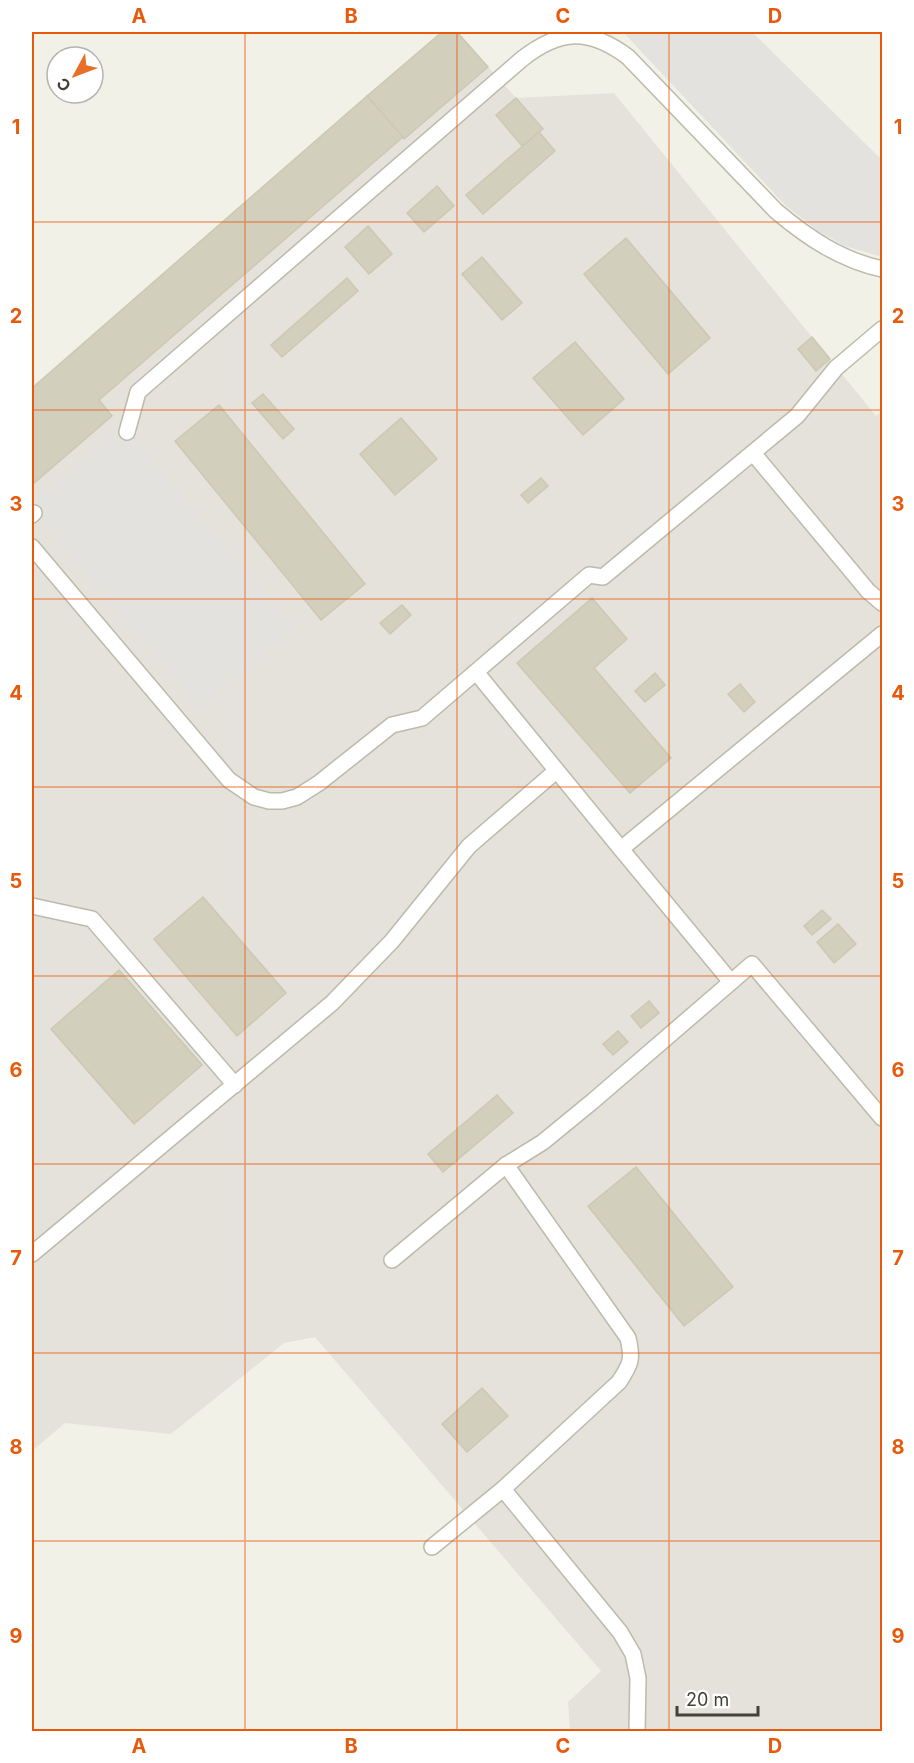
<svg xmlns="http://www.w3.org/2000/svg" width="914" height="1763" font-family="Inter,sans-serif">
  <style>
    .industrial { fill: #e4e2db }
    .parking { fill: #e3e2de }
    .building { fill: #d3cfbd; stroke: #cdc8b1; stroke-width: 1.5 }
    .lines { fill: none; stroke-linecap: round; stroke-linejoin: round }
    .service-casing { stroke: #bdbaaa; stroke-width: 18 }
    .service { stroke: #fff; stroke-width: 15 }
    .grid { fill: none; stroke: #e8590c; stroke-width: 1.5; stroke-opacity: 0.55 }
    .neatline { fill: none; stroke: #e8590c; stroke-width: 2 }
    .grid-label { font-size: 20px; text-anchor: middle; font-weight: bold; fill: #e8590c }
  </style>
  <rect width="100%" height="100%" fill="#f2f1e7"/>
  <!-- industrial -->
  <path class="industrial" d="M442,32H457L516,98L614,93L876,416L882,411V1731H570L568,1702L601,1671L315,1337L284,1343L171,1434L65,1423L32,1451V388Z"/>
  <!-- parking -->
  <g class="parking">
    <path d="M623,32H752L882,160V257L845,246L818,231L785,205Z"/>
    <path d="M123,426L294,627L200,708L32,510V504Z"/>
  </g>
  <!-- building -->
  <g class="building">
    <path d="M442,32H457L488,67L404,139L367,96Z"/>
    <path d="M367,96L403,137L99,400L112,416L34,483L32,479V388Z"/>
    <path d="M516,98L543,129L522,146L496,115Z"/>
    <path d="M539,132L555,151L483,214L466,195Z"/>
    <path d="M437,186L454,206L424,232L407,213Z"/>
    <path d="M368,226L392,254L369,274L345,247Z"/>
    <path d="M626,238L710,338L668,374L584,274Z"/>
    <path d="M482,257L522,303L502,320L462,274Z"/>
    <path d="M347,278L358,291L282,357L271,345Z"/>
    <path d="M812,337L830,359L816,371L798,349Z"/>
    <path d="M575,342L624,399L583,435L533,378Z"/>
    <path d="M263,394L294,429L283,439L252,403Z"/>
    <path d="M219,405L365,584L321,620L175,441Z"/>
    <path d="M401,418L437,459L395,495L360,454Z"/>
    <path d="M541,478L548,486L528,503L521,495Z"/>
    <path d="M592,598L627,639L594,668L671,758L630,793L517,663Z"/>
    <path d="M402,605L411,615L390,634L380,623Z"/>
    <path d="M655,673L665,685L645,702L635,691Z"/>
    <path d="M740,684L755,702L744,712L728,694Z"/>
    <path d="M203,897L286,993L237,1036L154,939Z"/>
    <path d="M822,910L831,919L812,935L804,926Z"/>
    <path d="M838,924L856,944L834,963L817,942Z"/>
    <path d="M119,970L202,1065L134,1124L51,1029Z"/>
    <path d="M649,1001L659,1013L641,1028L631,1016Z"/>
    <path d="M618,1031L628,1042L613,1055L603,1044Z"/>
    <path d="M497,1095L513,1113L443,1172L428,1154Z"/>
    <path d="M636,1167L733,1287L684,1326L588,1206Z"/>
    <path d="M482,1388L508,1416L467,1452L442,1424Z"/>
  </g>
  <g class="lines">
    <!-- service casing -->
    <g class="service-casing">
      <g id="service">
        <path d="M127,432L138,392L522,59C560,29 589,28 628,57L776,211C808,238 841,260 882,269"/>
        <path d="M753,453L868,591L882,603"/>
        <path d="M32,515L34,513"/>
        <path d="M32,547L229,780L254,797L269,801H282L297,797L319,783L392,725L422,718L589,575L603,577L797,416L836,368L882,329"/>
        <path d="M476,672L621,849"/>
        <path d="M32,906L92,919L235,1085"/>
        <path d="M731,982L621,849L882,634"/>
        <path d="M32,1254L332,1003L392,941L469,846L556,771"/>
        <path d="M392,1260L506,1165L543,1142L593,1101L752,964L882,1118"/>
        <path d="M503,1489L620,1632L633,1654L638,1678L637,1732"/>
        <path d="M432,1547L503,1489L619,1382C631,1364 633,1359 628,1338L506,1165"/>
      </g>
    </g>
    <!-- service -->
    <use href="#service" class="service"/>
  </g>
  <!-- grid -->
  <path class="grid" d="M245,32V1732M457,32V1732M669,32V1732M32,222H882M32,410H882M32,599H882M32,787H882M32,976H882M32,1164H882M32,1353H882M32,1541H882"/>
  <!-- border -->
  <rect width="914" height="1763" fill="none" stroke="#ffffff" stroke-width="66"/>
  <!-- north arrow -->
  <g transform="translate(75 75) rotate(229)"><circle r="28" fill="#ffffff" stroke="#b4b3af" stroke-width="1.5"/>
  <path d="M0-4.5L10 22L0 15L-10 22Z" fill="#e86f27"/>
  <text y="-9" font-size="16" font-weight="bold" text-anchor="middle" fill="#444236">С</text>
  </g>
  <!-- scale -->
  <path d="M677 1706v9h81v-9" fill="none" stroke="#444236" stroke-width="3"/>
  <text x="686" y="1706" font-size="18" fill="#444236" stroke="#ffffff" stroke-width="4.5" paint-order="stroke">20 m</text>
  <rect x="33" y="33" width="848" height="1697" class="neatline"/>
  <g class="grid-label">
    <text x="139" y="23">A</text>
    <text x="351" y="23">B</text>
    <text x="563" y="23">C</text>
    <text x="775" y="23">D</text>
    <text x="16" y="134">1</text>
    <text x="898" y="134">1</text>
    <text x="16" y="323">2</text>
    <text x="898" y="323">2</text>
    <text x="16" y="511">3</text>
    <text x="898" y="511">3</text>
    <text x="16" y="700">4</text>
    <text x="898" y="700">4</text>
    <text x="16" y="888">5</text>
    <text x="898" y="888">5</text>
    <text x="16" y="1077">6</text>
    <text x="898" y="1077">6</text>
    <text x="16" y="1265">7</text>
    <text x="898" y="1265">7</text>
    <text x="16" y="1454">8</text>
    <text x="898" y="1454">8</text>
    <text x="16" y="1643">9</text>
    <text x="898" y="1643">9</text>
    <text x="139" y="1753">A</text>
    <text x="351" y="1753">B</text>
    <text x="563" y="1753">C</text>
    <text x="775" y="1753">D</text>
  </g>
</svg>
